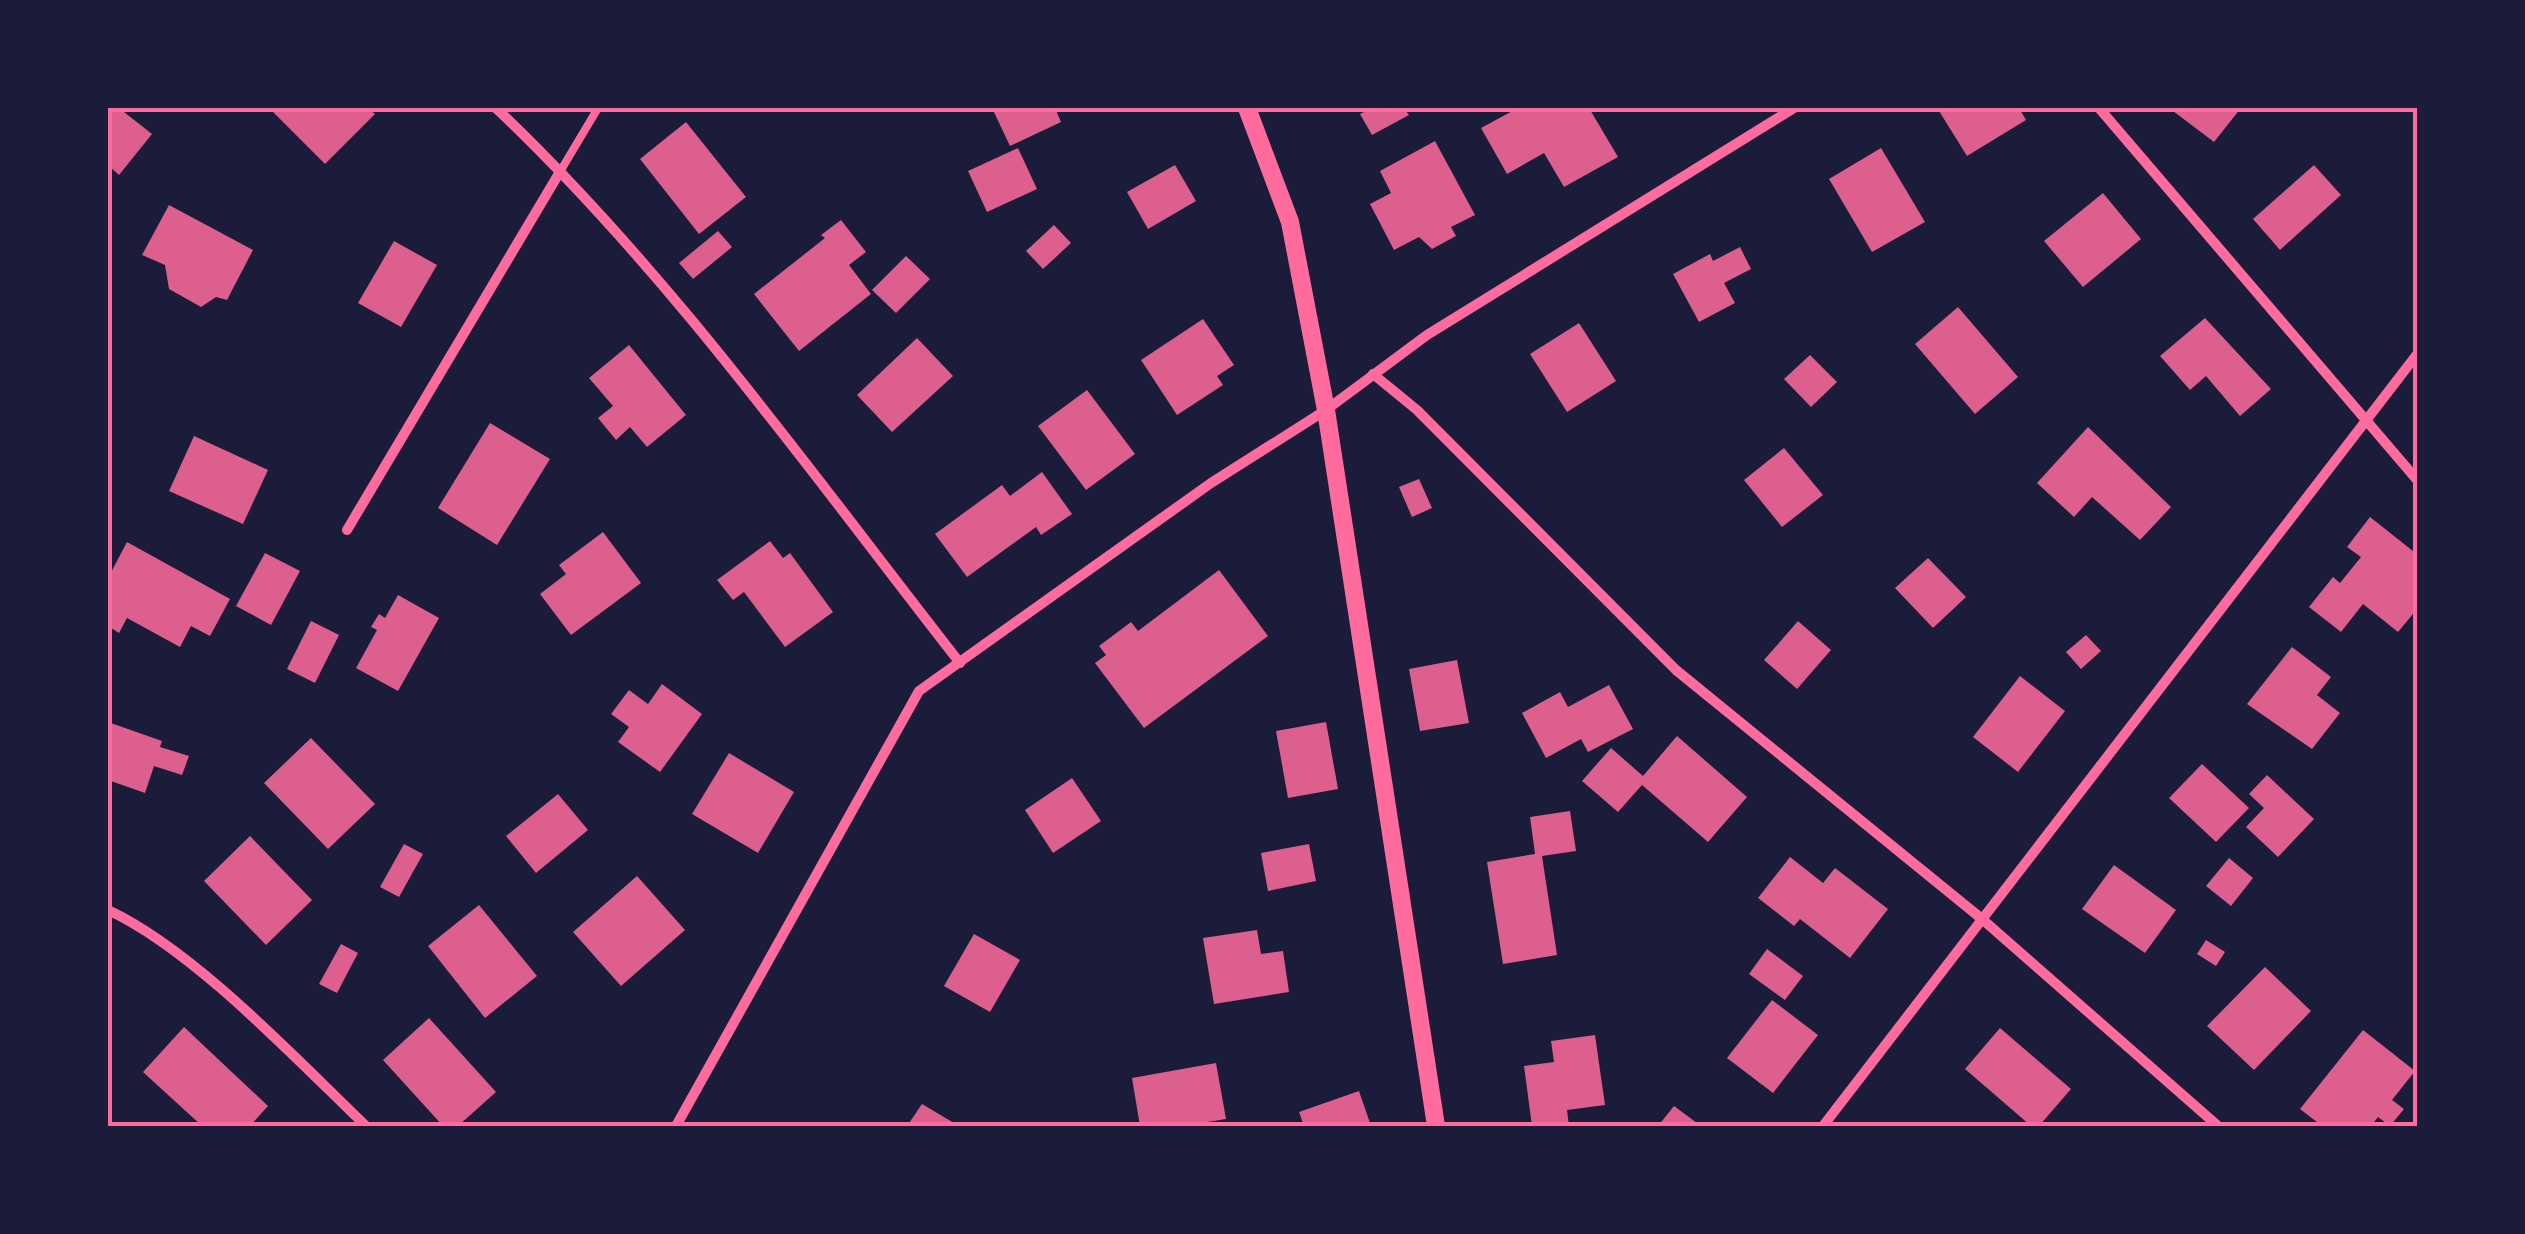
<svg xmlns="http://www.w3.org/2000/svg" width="2525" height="1234" font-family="'Source Serif 4',serif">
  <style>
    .building { fill: #dd5f8e }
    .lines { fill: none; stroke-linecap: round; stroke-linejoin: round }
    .service { stroke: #ff6b9d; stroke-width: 8 }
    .minor { stroke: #ff6b9d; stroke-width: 10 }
    .tertiary { stroke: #ff6b9d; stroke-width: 18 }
    .neatline { fill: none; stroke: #ff6b9d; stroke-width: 4 }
  </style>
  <rect width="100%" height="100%" fill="#1b1b3a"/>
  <!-- building -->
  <g class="building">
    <path d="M108,108H119L152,134L119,175L108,165Z"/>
    <path d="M269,108H368L375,114L325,164Z"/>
    <path d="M992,108H1055L1061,122L1010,146Z"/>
    <path d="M1372,108H1404L1409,115L1372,135L1360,114Z"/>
    <path d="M1518,108H1589L1618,157L1564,187L1544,153L1507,174L1481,128Z"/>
    <path d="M1946,108H2019L2026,120L1967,156L1939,111Z"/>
    <path d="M2169,108H2241L2214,142Z"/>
    <path d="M686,122L746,197L699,234L640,159Z"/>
    <path d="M1435,141L1475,215L1451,227L1456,236L1432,249L1419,237L1394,250L1370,204L1391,193L1380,171Z"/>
    <path d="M1018,148L1037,189L987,212L968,171Z"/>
    <path d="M1881,148L1925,222L1872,252L1829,179Z"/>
    <path d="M1175,165L1196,201L1148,229L1127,192Z"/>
    <path d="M2314,165L2341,195L2280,250L2253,219Z"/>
    <path d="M2103,193L2141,239L2083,287L2044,241Z"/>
    <path d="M169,205L253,250L227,300L216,297L201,307L169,289L165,265L142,255Z"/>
    <path d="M841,220L866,252L849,265L871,294L799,351L754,294L825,238L821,235Z"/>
    <path d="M1054,225L1071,243L1043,269L1026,251Z"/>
    <path d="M718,231L732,247L693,279L679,263Z"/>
    <path d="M394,241L437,265L401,327L358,303Z"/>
    <path d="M1740,247L1751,269L1724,283L1735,303L1699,322L1673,274L1710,254L1713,261Z"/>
    <path d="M906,256L930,279L896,313L872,290Z"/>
    <path d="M1958,307L2018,377L1975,414L1915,344Z"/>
    <path d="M2205,318L2271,389L2240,416L2206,376L2190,390L2160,356Z"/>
    <path d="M1203,319L1234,365L1217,376L1223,385L1177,415L1141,360Z"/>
    <path d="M1579,323L1616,381L1567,412L1530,354Z"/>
    <path d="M917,338L953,376L892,432L857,395Z"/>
    <path d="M629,345L686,415L647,447L630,427L616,440L598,418L613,406L589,378Z"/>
    <path d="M1810,355L1837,382L1811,407L1784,379Z"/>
    <path d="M1087,390L1135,454L1086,490L1038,426Z"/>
    <path d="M490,423L550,459L497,545L438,508Z"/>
    <path d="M2088,427L2171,507L2140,540L2092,497L2074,517L2037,483Z"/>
    <path d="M194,436L268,470L243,524L169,491Z"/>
    <path d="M1784,448L1823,495L1782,527L1744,480Z"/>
    <path d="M1042,472L1072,514L1041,535L1036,527L967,577L935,534L1002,485L1010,496Z"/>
    <path d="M1419,479L1432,508L1412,517L1399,487Z"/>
    <path d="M2370,517L2418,555V608L2398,632L2363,604L2341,632L2309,607L2333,577L2340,583L2361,557L2347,547Z"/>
    <path d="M603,532L641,583L571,635L540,594L566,574L559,565Z"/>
    <path d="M770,541L783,558L790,553L833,612L785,647L744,592L733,600L717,580Z"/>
    <path d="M127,542L230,599L210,636L191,626L180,647L127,618L119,633L108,626V578Z"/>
    <path d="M265,553L300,571L271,625L236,606Z"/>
    <path d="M1928,558L1966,597L1933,628L1895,588Z"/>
    <path d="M1219,570L1268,636L1144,728L1095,663L1106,655L1099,646L1131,622L1138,631Z"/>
    <path d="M398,595L439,618L398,691L356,668L377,630L371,627L379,614L385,618Z"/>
    <path d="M311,621L339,635L315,683L287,669Z"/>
    <path d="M1798,621L1831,650L1797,689L1764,660Z"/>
    <path d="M2086,635L2101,651L2081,669L2066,652Z"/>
    <path d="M2292,647L2331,677L2317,695L2340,713L2312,749L2247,704Z"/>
    <path d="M1457,660L1469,723L1420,731L1409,669Z"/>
    <path d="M2020,676L2065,711L2018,772L1973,737Z"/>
    <path d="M662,684L702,714L660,772L618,742L629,727L611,714L629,690L648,704Z"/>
    <path d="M1609,685L1633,729L1588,752L1581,739L1546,758L1522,713L1560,692L1568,707Z"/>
    <path d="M108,722L162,741L160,747L189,756L182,775L154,766L145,793L108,780Z"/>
    <path d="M1326,722L1338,789L1288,798L1276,731Z"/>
    <path d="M1677,736L1747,797L1708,842L1642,785L1618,812L1582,781L1611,748L1643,776Z"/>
    <path d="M311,738L375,804L328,849L264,783Z"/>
    <path d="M729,753L794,792L758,853L692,814Z"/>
    <path d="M2202,764L2249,808L2216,842L2169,798Z"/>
    <path d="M2267,775L2314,819L2278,857L2246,827L2264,808L2249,794Z"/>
    <path d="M1072,778L1101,821L1053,853L1025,810Z"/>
    <path d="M558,794L588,830L536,873L506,836Z"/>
    <path d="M1570,811L1576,851L1542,856L1557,955L1503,964L1487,862L1535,854L1530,817Z"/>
    <path d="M250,836L312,900L266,945L204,881Z"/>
    <path d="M404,844L423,854L399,897L380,887Z"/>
    <path d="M1309,844L1316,881L1268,891L1261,853Z"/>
    <path d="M1790,857L1823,883L1835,868L1888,909L1850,958L1800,919L1794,926L1758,898Z"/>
    <path d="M2229,858L2253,878L2231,906L2206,886Z"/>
    <path d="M2114,865L2176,910L2145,953L2082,909Z"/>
    <path d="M637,876L685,930L621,986L573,932Z"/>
    <path d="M479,905L537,976L485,1018L428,946Z"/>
    <path d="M1257,930L1261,954L1283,951L1289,992L1214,1004L1203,938Z"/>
    <path d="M974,934L1020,960L990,1012L944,986Z"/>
    <path d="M2206,940L2225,952L2216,966L2197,954Z"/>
    <path d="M341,944L358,953L337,993L319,984Z"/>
    <path d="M1767,949L1803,976L1785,1000L1749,974Z"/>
    <path d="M2265,967L2311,1011L2254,1070L2207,1026Z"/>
    <path d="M1772,1000L1818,1035L1773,1093L1727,1058Z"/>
    <path d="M429,1018L496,1092L458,1126H443L383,1060Z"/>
    <path d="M184,1027L268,1106L250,1126H202L143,1072Z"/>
    <path d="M2000,1028L2071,1089L2039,1126H2031L1965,1069Z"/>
    <path d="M2363,1030L2415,1071L2392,1100L2404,1109L2390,1126L2378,1117L2371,1126H2322L2300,1109Z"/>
    <path d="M1595,1035L1605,1105L1567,1110L1569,1126H1532L1524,1066L1554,1062L1551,1041Z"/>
    <path d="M1216,1063L1226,1119L1182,1126H1140L1132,1078Z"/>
    <path d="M1359,1091L1371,1126H1304L1299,1112Z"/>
    <path d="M922,1104L959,1126H907Z"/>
    <path d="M1674,1106L1701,1126H1658Z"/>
  </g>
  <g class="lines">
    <!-- service -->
    <path class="service" d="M561,170L598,108"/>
    <!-- minor -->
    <g class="minor">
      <path d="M496,108C670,273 812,474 960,663"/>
      <path d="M2099,108L2418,481"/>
      <path d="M1373,374L1417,410L1676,670L1982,919L2218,1126"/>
      <path d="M347,530L561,170"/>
      <path d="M108,910C194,950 296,1059 366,1126"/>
      <path d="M676,1126L919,691L1211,483L1326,410L1427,335L1794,108"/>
      <path d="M1823,1126L2418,353"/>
    </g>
    <!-- tertiary -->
    <path class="tertiary" d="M1247,108L1290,222L1326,410L1436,1126"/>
  </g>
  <!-- border -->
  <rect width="2525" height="1234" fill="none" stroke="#1b1b3a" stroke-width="220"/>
  <rect x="110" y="110" width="2305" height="1014" class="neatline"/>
</svg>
